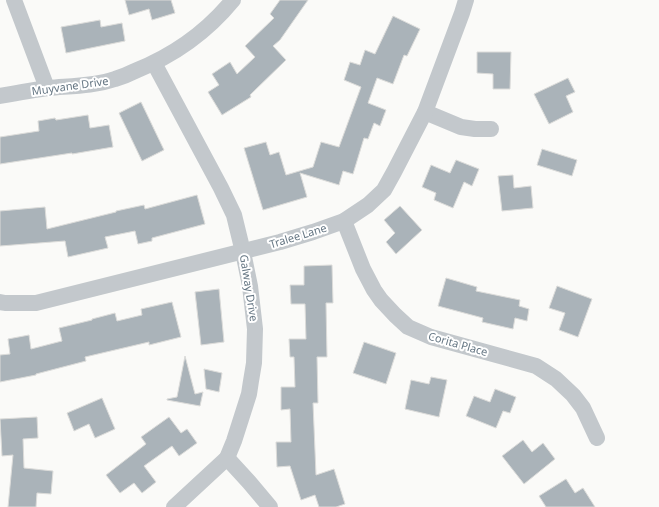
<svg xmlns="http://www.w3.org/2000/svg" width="659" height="507" font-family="'Noto Sans',sans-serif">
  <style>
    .building { fill: #aab3b9; stroke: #dcdcda }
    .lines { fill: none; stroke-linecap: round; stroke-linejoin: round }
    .minor { stroke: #c3c8cc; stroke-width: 16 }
    .labels { text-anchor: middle; stroke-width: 4; stroke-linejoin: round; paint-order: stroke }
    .street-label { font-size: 11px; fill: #657683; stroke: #fff }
  </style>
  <rect width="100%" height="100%" fill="#fafaf8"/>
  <!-- building -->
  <g class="building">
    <path d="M125,0H171L175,13L152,20L149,9L129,15Z"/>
    <path d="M280,0H308L280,40L273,46L286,60L250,95L251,97L222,115L208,92L219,85L212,74L230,62L237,74L255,57L245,46L274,18L270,14Z"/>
    <path d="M393,16L420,29L407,56L404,55L393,84L377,78L368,103L386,110L380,126L374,123L368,139L364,138L353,174L343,171L339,185L300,173L307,197L263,210L244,148L266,142L270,155L279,152L286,175L313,167L321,142L339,147L361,87L344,80L350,62L360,65L365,50L375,54Z"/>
    <path d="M100,20L101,27L122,23L125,41L66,53L61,27Z"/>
    <path d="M477,52H511L510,89H493V74L477,73Z"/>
    <path d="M568,78L575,92L566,96L573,112L549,124L534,94Z"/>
    <path d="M141,102L164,150L142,161L119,113Z"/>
    <path d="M88,115L90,128L109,125L113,147L72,154V153L0,164V137L39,131L38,121L55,118L56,120Z"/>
    <path d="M542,149L577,160L572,176L537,165Z"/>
    <path d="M456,160L479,169L472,186L464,182L453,208L434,200L436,193L422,187L431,165L450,173Z"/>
    <path d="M513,175L514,188L531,186L533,208L502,211L498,176Z"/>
    <path d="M197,195L205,224L152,238V241L138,244L135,231L105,237L108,248L68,257L65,241L0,246V211L45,207L47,229L116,212V211L144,205L145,209Z"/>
    <path d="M400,206L422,230L396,254L386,242L395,233L384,220Z"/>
    <path d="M332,265L333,303H326L327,357H317L318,403H313L316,475L334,469L345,504L336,507H319L315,495L301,500L290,466L277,467L276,442H291L290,409L281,410V387H295L294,357H290L289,339H306L305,304H291L290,285H304V266Z"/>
    <path d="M446,278L477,287L476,291L520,300L519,306L529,309L527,321L515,318L513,329L482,322L483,318L438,306Z"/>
    <path d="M557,286L592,299L578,337L559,330L565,313L549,308Z"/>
    <path d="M219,289L224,342L201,345L195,292Z"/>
    <path d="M172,302L181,337L149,345V342L85,357L86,361L36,374V375L0,382V355L10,354L8,339L29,335L31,349L62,341L59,328L92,320V319L115,313L117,321L142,315L141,309Z"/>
    <path d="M364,342L396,353L386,384L353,373Z"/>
    <path d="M185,356L195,394L203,392L200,406L167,400V399L177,397Z"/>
    <path d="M204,369L222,373L219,392L206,389Z"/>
    <path d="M431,377L447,380L439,417L405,409L411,380L429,384Z"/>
    <path d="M495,389L516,397L510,413L503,411L496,428L466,416L474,396L490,402Z"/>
    <path d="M102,398L115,429L95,438L89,424L74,431L67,413Z"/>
    <path d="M37,417L38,438L23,439L24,468L53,471L51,494L37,493L36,507H8L13,455L2,456L0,419Z"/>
    <path d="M169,417L181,433L187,429L197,443L179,456L172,446L144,466L156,482L142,493L134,483L120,493L106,475L146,444L141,437Z"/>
    <path d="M523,440L532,452L543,443L555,459L524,484L502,456Z"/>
    <path d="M566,479L575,493L583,488L595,507H546L539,496Z"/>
  </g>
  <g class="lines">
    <!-- minor -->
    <g class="minor">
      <path d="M14,0L47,88"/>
      <path d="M154,63L221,188L234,215L243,252L250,286L255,329L254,363L251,381L249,394L234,441L227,458L174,507"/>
      <path d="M0,96C16,93 32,90 49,88C71,86 94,86 115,79C122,77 129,74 135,71C175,55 206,33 233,0"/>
      <path d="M425,112L461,127L475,129H491"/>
      <path d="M344,221L363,269L374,290L381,300L395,315L408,327L431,337L536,366L556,379L573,395L583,408L597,438"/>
      <path d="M0,302L5,303H36L280,242L313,232L344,221L368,205L384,190L394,172L425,112L462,13L466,0"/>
      <path d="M227,458L249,482L270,507"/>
    </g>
  </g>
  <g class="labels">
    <!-- street labels -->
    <g class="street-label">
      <text transform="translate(70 86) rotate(-8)" y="4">Muyvane Drive</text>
      <text transform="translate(298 236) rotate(-17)" y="4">Tralee Lane</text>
      <text transform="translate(249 288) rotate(81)" y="4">Galway Drive</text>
      <text transform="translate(458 344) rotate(16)" y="4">Corita Place</text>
    </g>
  </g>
</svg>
